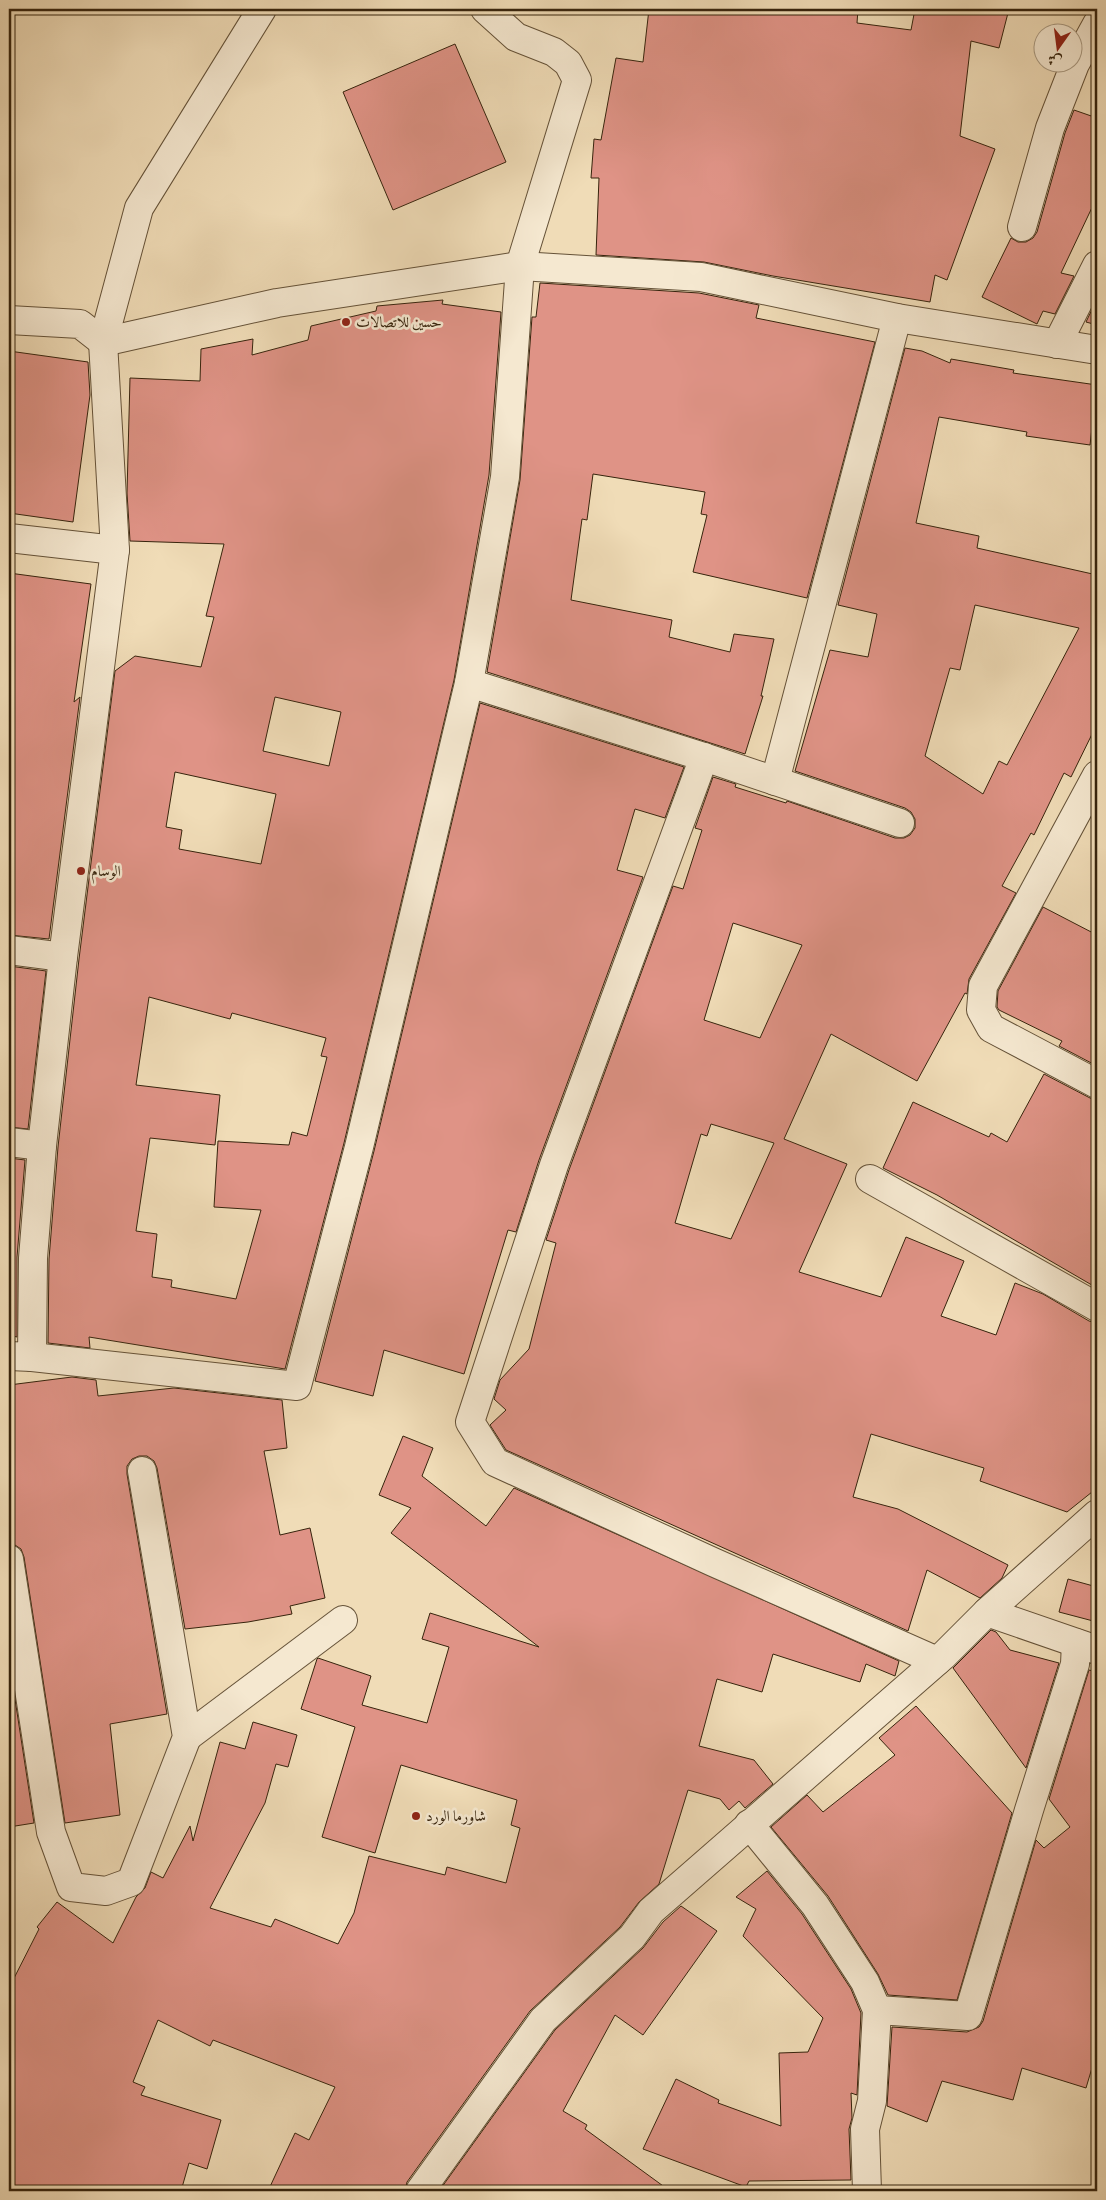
<svg xmlns="http://www.w3.org/2000/svg" width="1106" height="2200" font-family="'Libre Bodoni',Amiri,serif">
  <style>
    .building { fill: #df9386; stroke: #37240d; fill-rule: evenodd }
    .lines { fill: none; stroke-linecap: round; stroke-linejoin: round }
    .minor-casing { stroke: #655238; stroke-width: 30 }
    .minor { stroke: #f5e8d0; stroke-width: 28 }
    .poi-dot { fill: #8f2418; stroke: #f5e8d0; stroke-width: 2 }
    .labels { text-anchor: middle; stroke-width: 5; stroke-linejoin: round; paint-order: stroke }
    .poi-label { font-size: 15px; fill: #37240d; stroke: #f5e8d0; text-anchor: start }
  </style>
  <rect width="100%" height="100%" fill="#f0dcb7"/>
  <filter id="stains"><feTurbulence type="fractalNoise" baseFrequency=".004" numOctaves="4"/><feColorMatrix values="0 0 0 0 .2 0 0 0 0 .09 0 0 0 0 .02 0 0 0 .5 -.17"/></filter>
  <radialGradient id="worn" r=".72"><stop offset=".6" stop-color="#630" stop-opacity="0"/><stop offset="1" stop-color="#630" stop-opacity=".3"/></radialGradient>
  <!-- building -->
  <g class="building">
    <path d="M649,9H858L857,23L911,30L915,9H1009L999,48L971,41L960,136L995,149L947,280L935,275L930,302L773,276L704,262L596,255L599,178H591L594,139L601,140L616,58L643,62Z"/>
    <path d="M455,44L506,162L393,210L343,92Z"/>
    <path d="M1074,110L1097,118V197L1061,273L1074,276L1055,314L1043,311L1037,324L982,297L1011,238L1018,242H1026L1033,238L1037,232L1065,133Z"/>
    <path d="M540,283L699,293L759,305L756,318L875,342L807,598L693,572L707,515L701,514L705,492L593,474L587,520L582,519L571,600L672,620L669,637L730,652L734,634L774,639L761,696H763L745,754L487,672L520,480L532,317H536Z"/>
    <path d="M1097,299V325L1086,322Z"/>
    <path d="M443,300L442,304L501,312L489,475L454,680L344,1143L285,1369L89,1337L90,1348L48,1343L49,1259L58,1147L79,959L115,671L135,656L201,667L214,617L206,616L224,544L130,541L127,493L130,378L200,381L201,349L253,339L252,355L308,340L311,326L376,311L377,306ZM275,697L341,712L329,766L263,751ZM175,772L276,794L261,864L179,849L182,830L166,827ZM149,997L230,1019L232,1013L326,1038L321,1056L327,1057L307,1136L292,1132L289,1145L218,1141L214,1207L261,1210L236,1299L171,1287L172,1280L152,1277L157,1234L136,1231L150,1138L215,1145L220,1095L136,1085Z"/>
    <path d="M905,348L922,351L950,363L951,359L1014,370L1013,373L1097,385L1090,445L1026,436L1027,432L939,417L916,523L979,536L977,548L1097,575V724L1071,777L1064,773L1034,835L1031,833L1002,886L1016,893L969,979L967,994L965,993L917,1081L831,1034L784,1139L847,1164L799,1272L881,1297L906,1237L964,1261L941,1316L996,1335L1015,1283L1043,1294L1089,1321L1097,1323V1488L1067,1512L980,1481L984,1468L871,1434L853,1497L898,1509L1008,1565L1002,1578L980,1598L927,1570L908,1631L506,1450L490,1425L506,1410L494,1399L500,1380L529,1349L556,1243L546,1240L569,1170L673,886L683,889L702,830L695,828L713,777L736,784L735,787L786,803L787,801L895,838H904L910,835L915,828V819L911,812L905,808L795,771L830,650L868,657L877,614L838,605ZM975,605L1079,628L1007,765L999,761L983,794L925,756L950,668L960,670ZM733,923L802,945L760,1038L704,1020ZM711,1124L774,1143L731,1239L675,1223L701,1134L707,1136Z"/>
    <path d="M9,351L88,362L90,395L73,522L9,513Z"/>
    <path d="M9,573L91,584L74,702L80,697L49,939L9,935Z"/>
    <path d="M480,703L684,767L665,818L635,809L617,870L643,877L539,1160L516,1232L508,1230L464,1374L384,1350L373,1396L315,1381L374,1151Z"/>
    <path d="M1043,907L1097,935V1066L1059,1046L1062,1041L999,1010L997,1007L998,991Z"/>
    <path d="M9,966L46,971L28,1129L9,1127Z"/>
    <path d="M1044,1074L1090,1098L1097,1100V1288L937,1195L883,1168L913,1102L989,1137L991,1133L1007,1142Z"/>
    <path d="M9,1158L25,1160L17,1257V1337L9,1335Z"/>
    <path d="M72,1377L96,1380L98,1396L174,1388L282,1400L287,1448L264,1451L280,1535L310,1528L325,1598L290,1606L292,1614L248,1622L185,1629L157,1468L154,1461L147,1456H139L132,1459L127,1466V1474L167,1714L110,1724L120,1815L65,1823L24,1557L21,1549L15,1545L9,1544V1385Z"/>
    <path d="M403,1436L433,1448L422,1476L486,1526L514,1488L899,1661L895,1676L866,1664L860,1682L773,1654L762,1692L717,1679L699,1746L754,1760L773,1784L745,1808L739,1801L729,1810L720,1799L688,1790L659,1884L639,1902L620,1927L530,2011L407,2182L405,2191H268L295,2133L309,2140L335,2087L213,2040L210,2046L158,2020L133,2082L145,2087L141,2095L221,2120L207,2169L189,2163L181,2191H9V1988L39,1929L37,1927L57,1902L113,1943L136,1897L145,1888L151,1872L163,1878L190,1826L193,1841L220,1742L245,1749L253,1722L297,1735L288,1767L276,1764L265,1803L210,1908L271,1927L275,1919L338,1944L354,1913L369,1856L445,1875L447,1867L506,1883L520,1828L511,1825L517,1800L401,1765L375,1853L322,1837L355,1727L301,1709L317,1659L318,1658L371,1676L362,1705L427,1723L449,1647L422,1639L430,1613L539,1647L391,1533L411,1508L379,1495Z"/>
    <path d="M1068,1579L1097,1587V1622L1059,1612Z"/>
    <path d="M991,1630L996,1632L1010,1650L1059,1663L1026,1768L953,1668Z"/>
    <path d="M9,1660L34,1823L9,1827Z"/>
    <path d="M1089,1670L1097,1672V2051L1086,2088L1022,2068L1013,2100L942,2081L927,2122L887,2106L892,2027L967,2032L979,2027L983,2021L1036,1840L1044,1848L1070,1827L1049,1799Z"/>
    <path d="M916,1706L1012,1813L957,2000L888,1995L878,1974L828,1896L771,1827L807,1795L823,1812L895,1755L879,1738Z"/>
    <path d="M767,1871L802,1914L851,1989L861,2013L857,2095L851,2093L852,2118L849,2129L851,2180L749,2181L746,2187L643,2149L676,2079L719,2100L718,2103L781,2126L779,2053L808,2052L823,2018L743,1936L756,1909L736,1897Z"/>
    <path d="M681,1906L717,1931L643,2035L615,2015L563,2111L587,2125L585,2129L670,2191H439L555,2030L643,1948L663,1922Z"/>
  </g>
  <g class="lines">
    <!-- minor casing -->
    <g class="minor-casing">
      <g id="minor">
        <path d="M1022,227L1050,128L1075,64L1097,24"/>
        <path d="M9,320L80,324L103,342L277,303L520,266L701,277L897,318L1097,350"/>
        <path d="M1057,344L1097,265"/>
        <path d="M9,538L115,550"/>
        <path d="M469,683L704,757L900,823"/>
        <path d="M704,757L554,1165L470,1422L495,1462L713,1562L937,1661"/>
        <path d="M1097,775L983,986L981,1010L991,1028L1097,1084"/>
        <path d="M775,781L897,318"/>
        <path d="M9,950L63,957"/>
        <path d="M9,1142L42,1146"/>
        <path d="M870,1179L1097,1307"/>
        <path d="M9,1356L32,1357L33,1258L42,1146L63,957L115,550L103,342L139,208L262,9"/>
        <path d="M32,1357L297,1386L359,1147L469,683L505,477L520,266L577,80L568,63L554,52L516,37L485,9"/>
        <path d="M9,1559L51,1832L71,1887L106,1891L131,1882L187,1737L142,1471"/>
        <path d="M987,1612L1097,1650"/>
        <path d="M187,1737L343,1620"/>
        <path d="M749,1824L815,1905L865,1982L877,2010L872,2101L865,2129L867,2191"/>
        <path d="M877,2010L968,2016L1029,1810L1075,1664L1076,1643"/>
        <path d="M420,2191L543,2020L632,1937L651,1911L943,1656L987,1612L1097,1514"/>
      </g>
    </g>
    <!-- minor -->
    <use href="#minor" class="minor"/>
  </g>
  <!-- markers -->
  <g class="poi-dot">
    <circle cx="346" cy="322" r="5"/>
    <circle cx="81" cy="871" r="5"/>
    <circle cx="416" cy="1816" r="5"/>
  </g>
  <g class="labels">
    <!-- poi labels -->
    <g class="poi-label">
      <text x="356" y="327">حسين للاتصالات</text>
      <text x="91" y="876">الوسام</text>
      <text x="426" y="1821">شاورما الورد</text>
    </g>
  </g>
  <!-- margin -->
  <rect width="1106" height="2200" fill="none" stroke="#f0dcb7" stroke-width="30"/>
  <rect x="10" y="10" width="1086" height="2180" fill="none" stroke="#37240d" stroke-width="2.5"/>
  <rect x="15" y="15" width="1076" height="2170" fill="none" stroke="#37240d"/>
  <!-- north arrow -->
  <g transform="translate(1058 48) rotate(194)"><circle r="24" fill="#f5e8d0" stroke="#a99a82"/>
  <path d="M0-4L9 19L0 12L-9 19Z" fill="#8f2418"/>
  <text y="-8" font-size="14" font-weight="bold" text-anchor="middle" fill="#37240d">ش</text>
  </g>
  <rect width="100%" height="100%" filter="url(#stains)"/>
  <rect width="100%" height="100%" fill="url(#worn)"/>
</svg>
